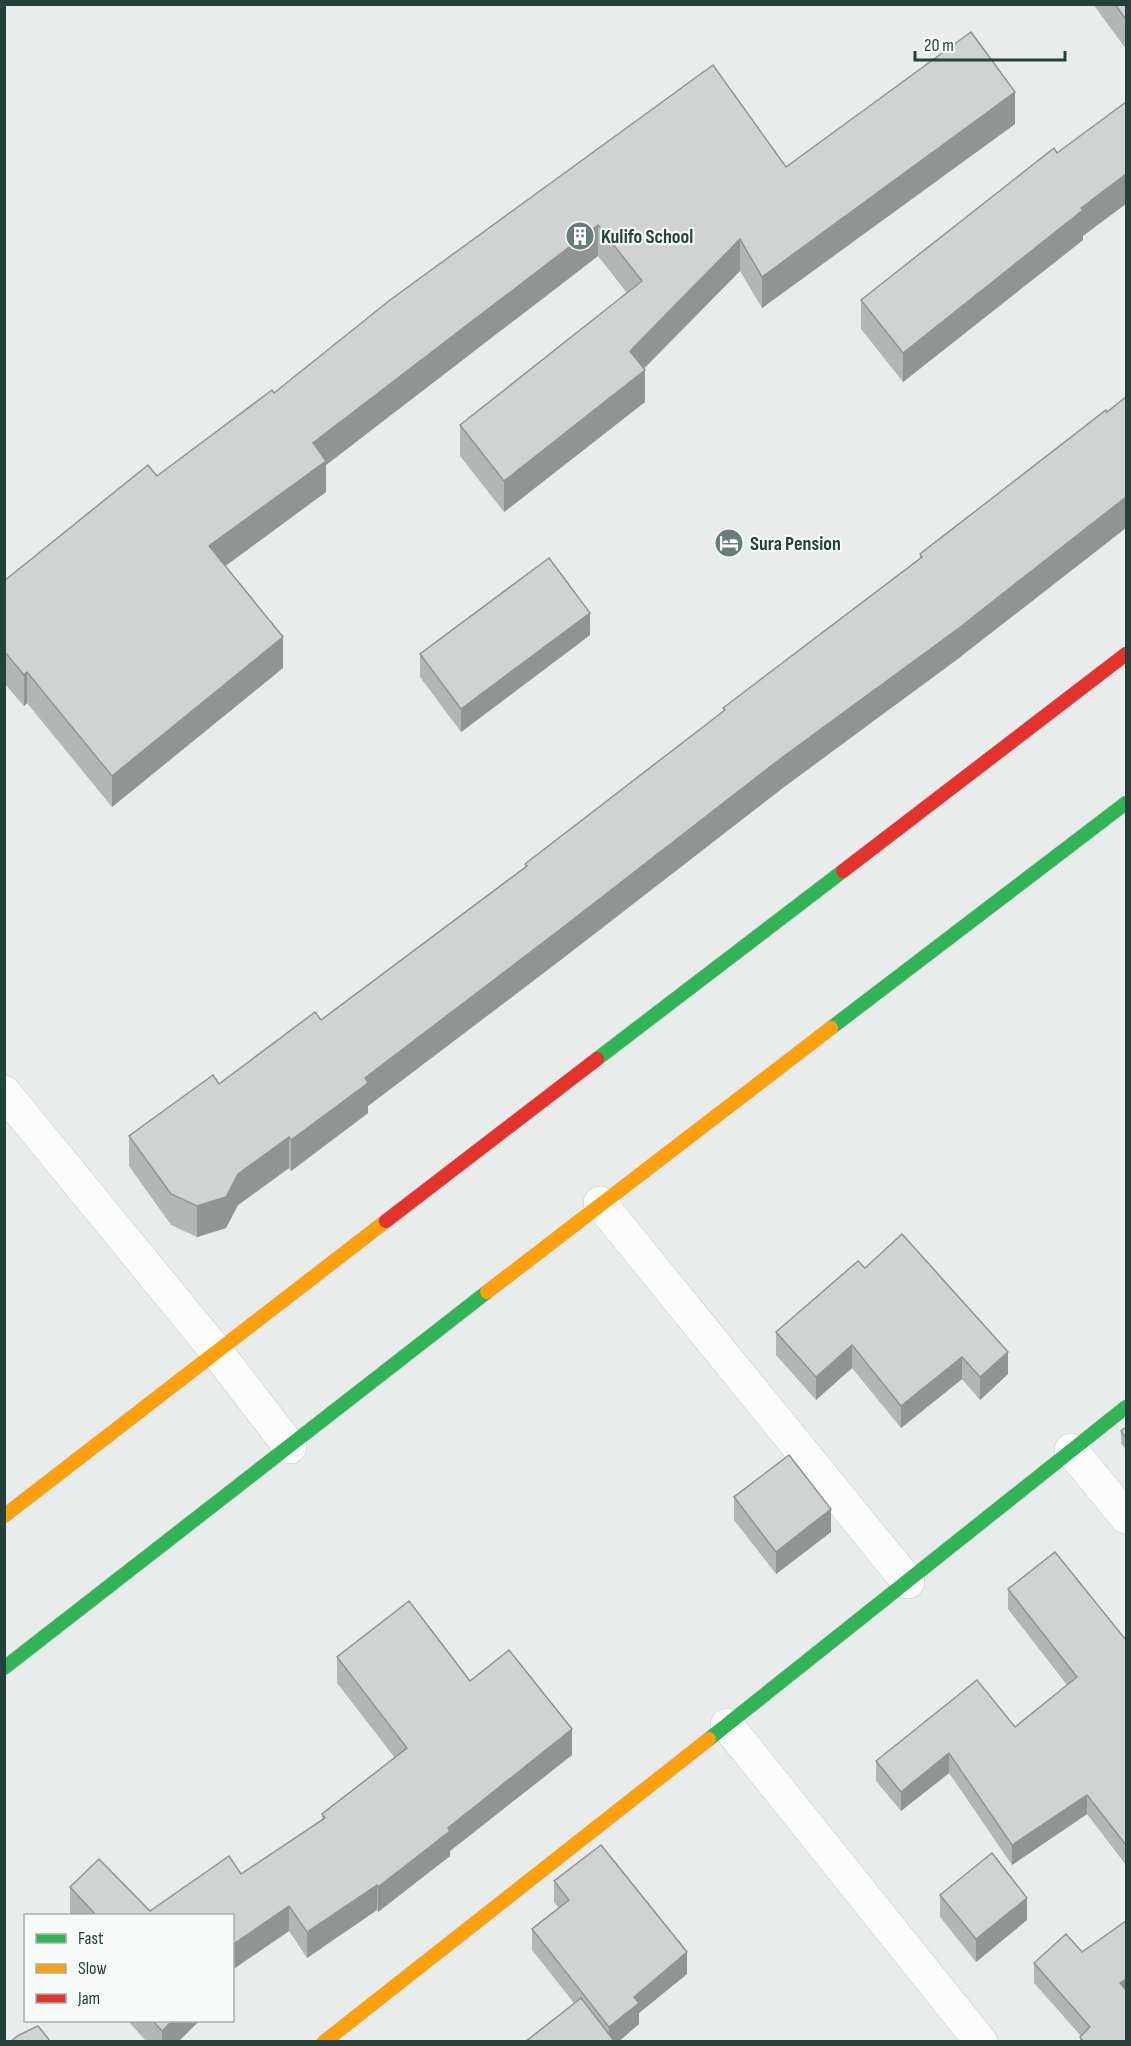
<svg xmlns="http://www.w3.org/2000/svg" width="1131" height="2046" font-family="'Sofia Sans Condensed',sans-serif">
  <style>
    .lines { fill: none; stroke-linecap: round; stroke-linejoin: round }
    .street-casing { stroke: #c5cac8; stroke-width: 34 }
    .fast-casing { stroke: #c3cbc8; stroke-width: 15 }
    .slow-casing { stroke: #c3cbc8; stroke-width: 15 }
    .jam-casing { stroke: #c3cbc8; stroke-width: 15 }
    .street { stroke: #fcfcfc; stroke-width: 33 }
    .fast { stroke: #30b455; stroke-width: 14 }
    .slow { stroke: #ff9f0a; stroke-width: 14 }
    .jam { stroke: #e5322d; stroke-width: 14 }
    .wall { fill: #b2b6b5 }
    .shaded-wall { fill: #919493 }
    .building { fill: #cfd4d2; stroke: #919493; stroke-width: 1.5 }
    .labels { text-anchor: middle; stroke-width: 4.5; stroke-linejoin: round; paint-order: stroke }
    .poi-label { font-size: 20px; font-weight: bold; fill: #24423a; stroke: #f7fbf9; text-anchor: start }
  </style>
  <rect width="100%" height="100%" fill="#e8edeb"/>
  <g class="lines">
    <!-- street casing -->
    <g class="street-casing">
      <g id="street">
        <path d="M4,1092L216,1351L290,1447"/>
        <path d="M600,1203L908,1582"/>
        <path d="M1071,1450L1126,1517"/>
        <path d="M727,1725L981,2042"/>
      </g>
    </g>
    <!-- fast casing -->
    <g class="fast-casing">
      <g id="fast">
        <path d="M831,1028L1126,803"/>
        <path d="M597,1059L843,871"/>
        <path d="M4,1668L487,1292"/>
        <path d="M709,1739L1126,1407"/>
      </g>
    </g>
    <!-- slow casing -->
    <g class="slow-casing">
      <g id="slow">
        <path d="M487,1292L831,1028"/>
        <path d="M4,1516L386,1221"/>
        <path d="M324,2042L709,1739"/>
      </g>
    </g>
    <!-- jam casing -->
    <g class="jam-casing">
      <g id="jam">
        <path d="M843,871L1126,654"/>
        <path d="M386,1221L597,1059"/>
      </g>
    </g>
    <!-- street -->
    <use href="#street" class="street"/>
    <!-- fast -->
    <use href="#fast" class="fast"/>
    <!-- slow -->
    <use href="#slow" class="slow"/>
    <!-- jam -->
    <use href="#jam" class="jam"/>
  </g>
  <!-- wall -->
  <g class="wall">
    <path d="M1093,4H1126V49Z"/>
    <path d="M713,65L786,167L1015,124L762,308L740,271L644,369L645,402L504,512L460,456V425L627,293L598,256L326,465V492L225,566L283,668L112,807L27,703L24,706L4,683V581L157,476L274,393Z"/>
    <path d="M1083,236V240L903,382L861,329V300Z"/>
    <path d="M1106,410L959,658L784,787L562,959L368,1106V1113L291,1171L289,1168L238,1205L226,1228L197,1237L171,1225L129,1166V1136L219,1084L321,1020L525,868V864L723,712V708L920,558V554Z"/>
    <path d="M590,635L461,732L420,677V654Z"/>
    <path d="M865,1268L1008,1374L980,1400L962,1379L901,1428L852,1368L816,1400L776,1355V1332Z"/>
    <path d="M1126,1427V1450L1121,1443V1431Z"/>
    <path d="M734,1497L831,1532L776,1574L734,1520Z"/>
    <path d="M1008,1589L1125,1639L1126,1638V1865L1087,1814L1012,1865L949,1773L901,1811L876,1781V1761L1015,1727L1067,1685L1008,1609Z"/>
    <path d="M337,1657L470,1681L572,1755L450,1851V1856L378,1912L377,1910L307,1958L289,1931L232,1970V1916H72L70,1912V1887L150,1911L241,1874L322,1819V1814L395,1758L337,1683Z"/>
    <path d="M554,1881L687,1974L639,2013V2024L618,2042H525L574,2003L532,1950V1929L559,1908L554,1902Z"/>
    <path d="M940,1895L1027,1920L976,1962L940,1917Z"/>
    <path d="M1082,1952L1126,2042H1080V2037L1081,2036L1034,1983V1963Z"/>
    <path d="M127,2020H200L178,2042H147Z"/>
  </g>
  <!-- shaded-wall -->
  <g class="shaded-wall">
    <path d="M1015,92V124L762,308V277Z"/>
    <path d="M1126,174V204L1083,236V240L903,382V353L1081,208Z"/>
    <path d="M598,225V256L326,465V492L209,578V546L313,443Z"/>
    <path d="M740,239V271L632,380L645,370V402L504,512V481Z"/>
    <path d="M1126,497V528L959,658L784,787L562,959L368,1106V1113L291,1171V1140L365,1078L784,756Z"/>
    <path d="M590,613V635L461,732V709Z"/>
    <path d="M283,637V668L112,807V776Z"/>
    <path d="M27,672V703L24,706V675Z"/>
    <path d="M289,1137V1168L238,1205L226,1228L197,1237V1206L238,1174Z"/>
    <path d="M852,1345V1368L816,1400V1377Z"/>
    <path d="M1008,1352V1374L980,1400V1377Z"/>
    <path d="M962,1357V1379L901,1428V1406Z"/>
    <path d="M831,1509V1532L776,1574V1552Z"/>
    <path d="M572,1729V1755L450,1851V1856L378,1912V1887L448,1828Z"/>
    <path d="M949,1753V1773L901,1811V1792Z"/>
    <path d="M1087,1795V1814L1012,1865V1845Z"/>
    <path d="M377,1885V1910L307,1958V1932Z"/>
    <path d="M1027,1898V1920L976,1962V1939Z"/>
    <path d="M289,1906V1931L232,1970V1945Z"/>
    <path d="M687,1952V1974L639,2013V2024L618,2042H609V2027L634,1997Z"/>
    <path d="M1126,1979V1999L1120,1983Z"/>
    <path d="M173,2020H200L178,2042H162V2031Z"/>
  </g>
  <!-- building -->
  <g class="building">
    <path d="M1115,4H1126V20Z"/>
    <path d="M971,32L1015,92L762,277L740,239L630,351L645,370L504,481L460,425L642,281L598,225L313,443L326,461L209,546L283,637L112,776L27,672L24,675L4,651V581L148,465L157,476L272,390L274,393L390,300L713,65L786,167Z"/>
    <path d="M1126,102V174L1081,208L1083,210L903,353L861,300L1054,148L1057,153Z"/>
    <path d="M1126,397V497L959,628L784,756L562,928L365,1078L368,1083L291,1140L289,1137L238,1174L226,1197L197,1206L171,1194L129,1136L213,1075L219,1084L315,1012L321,1020L527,866L525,864L725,710L723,708L922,557L920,554L1106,410L1107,412Z"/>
    <path d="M549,558L590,613L461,709L420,654Z"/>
    <path d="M902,1234L1008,1352L980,1377L962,1357L901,1406L852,1345L816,1377L776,1332L858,1261L865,1268Z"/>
    <path d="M1126,1427V1438L1121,1431Z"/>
    <path d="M789,1455L831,1509L776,1552L734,1497Z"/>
    <path d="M1055,1552L1125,1639L1126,1638V1845L1087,1795L1012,1845L949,1753L901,1792L876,1761L977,1680L1015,1727L1077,1677L1008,1589Z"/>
    <path d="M409,1601L470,1681L509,1650L572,1729L448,1828L450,1831L378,1887L377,1885L307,1932L289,1906L232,1945V1916H93L95,1914L70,1887L99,1859L150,1911L229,1856L241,1874L325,1818L322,1814L407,1748L337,1657Z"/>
    <path d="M601,1845L687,1952L634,1997L639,2003L609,2027L532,1929L569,1900L554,1881Z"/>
    <path d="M992,1853L1027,1898L976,1939L940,1895Z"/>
    <path d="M1126,1921V1979L1120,1983L1126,1990V2042H1084L1080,2037L1090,2027L1034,1963L1066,1934L1082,1952Z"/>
    <path d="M581,1998L615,2042H525Z"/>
    <path d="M152,2020H173L162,2031Z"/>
    <path d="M38,2026L51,2042H10L19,2035Z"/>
  </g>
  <!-- icons -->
  <defs>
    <g id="building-disc" transform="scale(1.5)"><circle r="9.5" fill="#697e78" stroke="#f7fbf9"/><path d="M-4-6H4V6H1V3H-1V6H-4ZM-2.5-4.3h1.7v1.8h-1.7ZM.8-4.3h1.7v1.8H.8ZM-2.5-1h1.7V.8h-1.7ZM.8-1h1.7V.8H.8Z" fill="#fff"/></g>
    <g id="hotel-disc" transform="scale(1.5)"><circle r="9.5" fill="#697e78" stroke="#f7fbf9"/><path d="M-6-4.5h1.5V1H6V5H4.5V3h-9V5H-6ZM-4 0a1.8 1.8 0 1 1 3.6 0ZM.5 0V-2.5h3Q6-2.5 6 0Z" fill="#fff"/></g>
  </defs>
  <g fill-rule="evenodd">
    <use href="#building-disc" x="580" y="236"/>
    <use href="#hotel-disc" x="729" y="543"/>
  </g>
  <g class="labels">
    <!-- poi labels -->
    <g class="poi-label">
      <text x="601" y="243">Kulifo School</text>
      <text x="750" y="550">Sura Pension</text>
    </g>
  </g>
  <!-- border -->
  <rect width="1131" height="2046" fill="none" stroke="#24423a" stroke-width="12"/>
  <!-- legend -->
  <rect x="24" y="1914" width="210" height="108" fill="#f7fbf9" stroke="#a3b1ad" stroke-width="1.5"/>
  <rect x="36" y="1934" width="30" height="9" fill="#30b455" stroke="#a3b1ad" stroke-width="1.5"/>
  <text x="78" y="1944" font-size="18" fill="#24423a">Fast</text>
  <rect x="36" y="1964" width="30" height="9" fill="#ff9f0a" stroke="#a3b1ad" stroke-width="1.5"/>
  <text x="78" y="1974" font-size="18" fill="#24423a">Slow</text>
  <rect x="36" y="1994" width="30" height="9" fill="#e5322d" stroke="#a3b1ad" stroke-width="1.5"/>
  <text x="78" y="2004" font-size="18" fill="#24423a">Jam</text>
  <!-- scale -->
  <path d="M915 51v9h150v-9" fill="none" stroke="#24423a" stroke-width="3"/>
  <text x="924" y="51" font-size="18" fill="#24423a" stroke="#f7fbf9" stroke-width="4.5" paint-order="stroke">20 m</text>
</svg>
